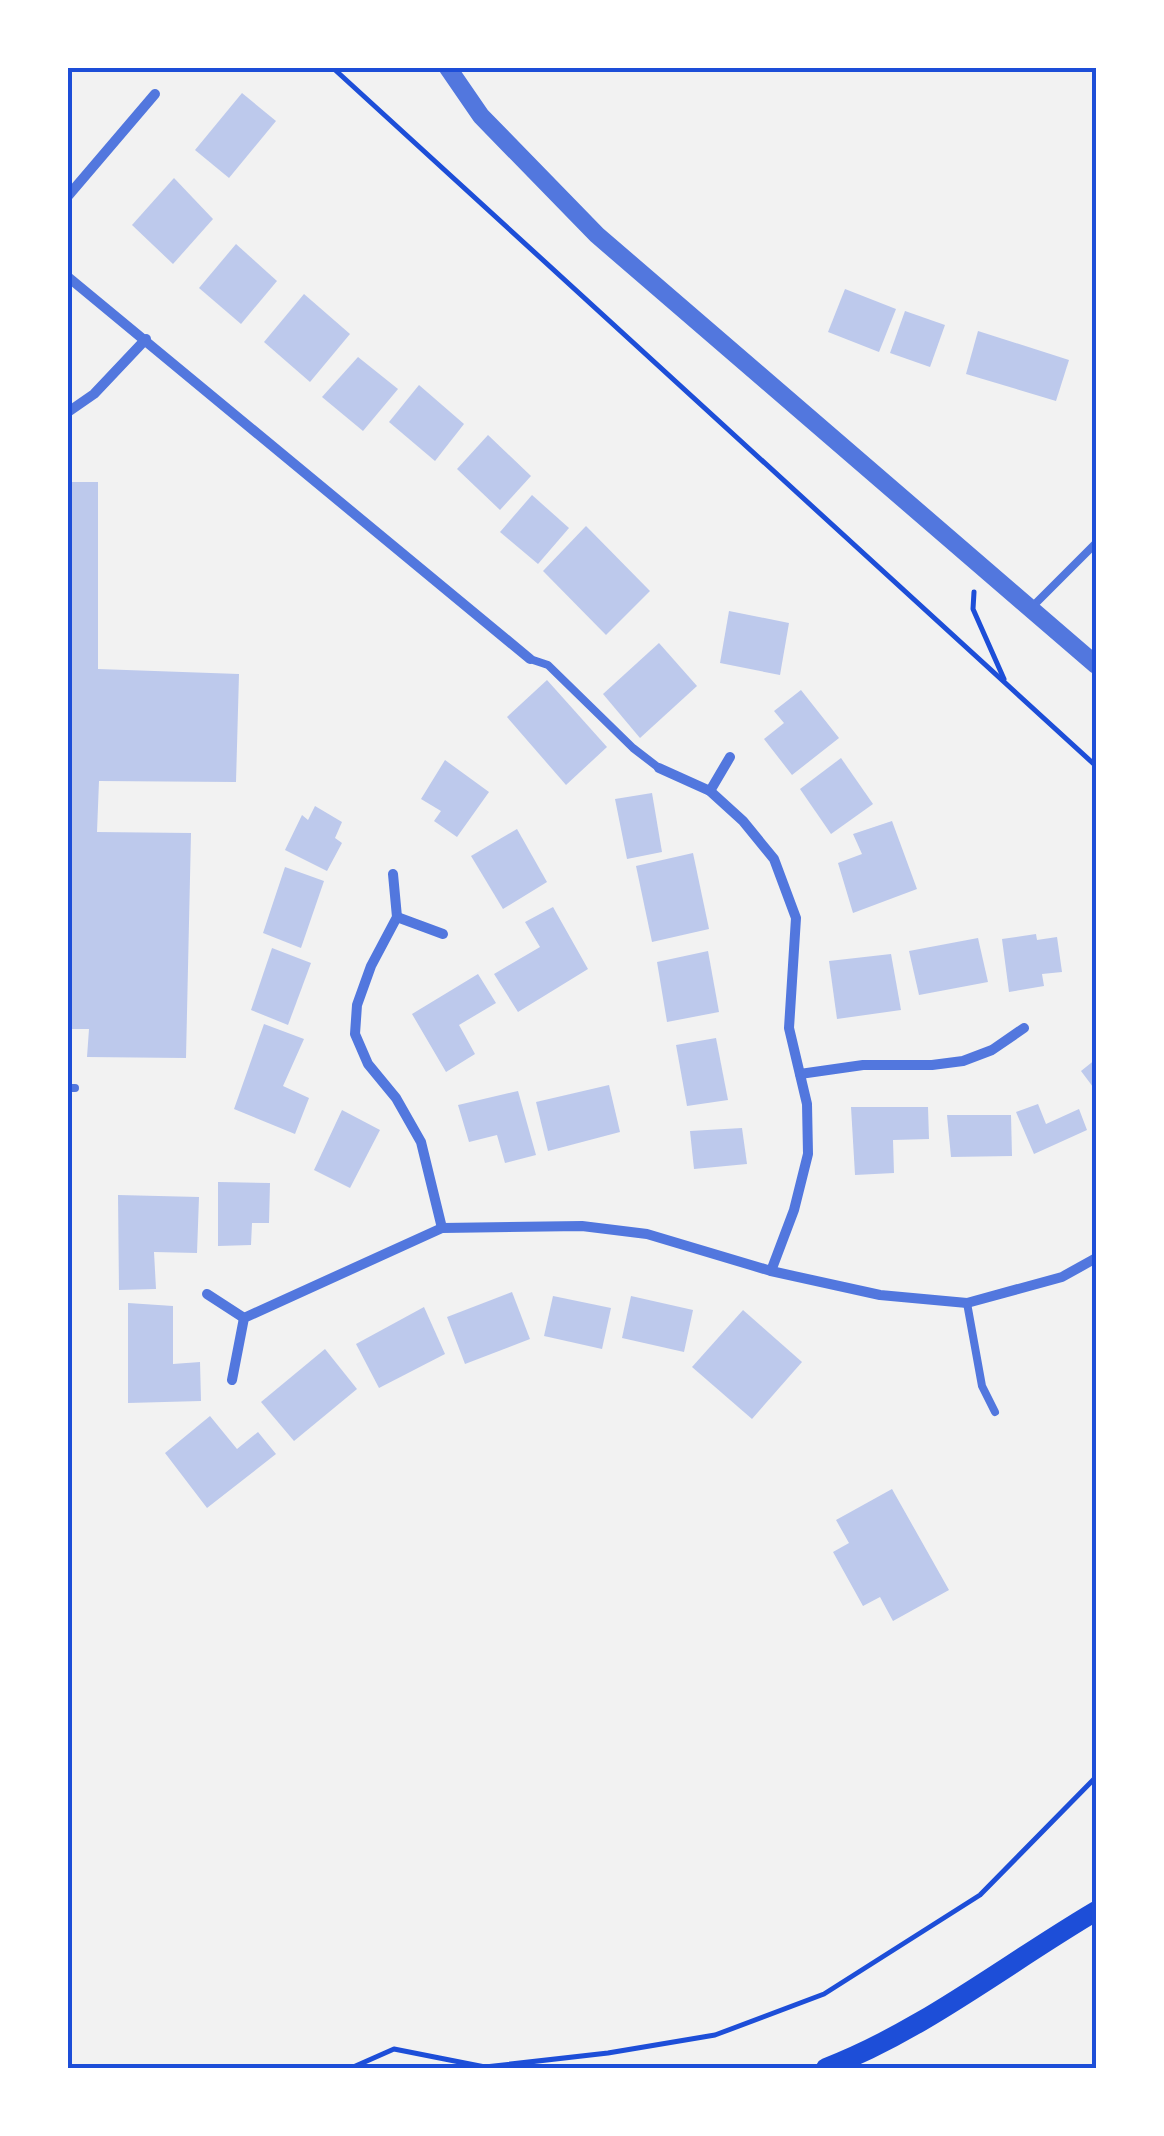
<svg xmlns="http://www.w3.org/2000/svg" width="1164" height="2136" font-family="'Alegreya Sans',sans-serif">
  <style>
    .building { fill: #bdc9ec }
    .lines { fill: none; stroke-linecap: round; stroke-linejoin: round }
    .path { stroke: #1d4ed8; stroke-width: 5 }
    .service { stroke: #5277de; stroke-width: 8 }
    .minor { stroke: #5277de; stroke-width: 10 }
    .tertiary { stroke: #5277de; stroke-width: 18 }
    .secondary { stroke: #1d4ed8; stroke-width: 20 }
    .neatline { fill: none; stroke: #1d4ed8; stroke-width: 4 }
  </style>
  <rect width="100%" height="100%" fill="#f2f2f2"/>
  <!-- building -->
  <g class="building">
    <path d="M242,93L276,121L229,178L195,150Z"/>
    <path d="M174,178L213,219L173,264L132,225Z"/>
    <path d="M236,244L277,281L241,324L199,288Z"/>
    <path d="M845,289L896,309L879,352L828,332Z"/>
    <path d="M304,294L350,334L310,382L264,342Z"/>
    <path d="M905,311L945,325L930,367L890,353Z"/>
    <path d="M978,331L1069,360L1056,401L966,374Z"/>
    <path d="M358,357L398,389L363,431L322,397Z"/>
    <path d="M419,385L464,424L435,461L389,422Z"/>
    <path d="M488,435L531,476L500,510L457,469Z"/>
    <path d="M68,482H98V669L239,674L236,782L99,781L97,832L191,833L186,1058L87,1057L89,1029H68Z"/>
    <path d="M532,495L569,528L538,564L500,532Z"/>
    <path d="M586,526L650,591L606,635L543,571Z"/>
    <path d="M729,611L789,623L780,675L720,663Z"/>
    <path d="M659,643L697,686L640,738L603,694Z"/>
    <path d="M547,680L607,747L566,785L507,717Z"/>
    <path d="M801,690L839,738L792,775L764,739L784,723L774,711Z"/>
    <path d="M841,758L873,804L831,834L800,789Z"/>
    <path d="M445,760L489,792L457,837L434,821L441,811L421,799Z"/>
    <path d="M652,793L662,852L627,859L615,799Z"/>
    <path d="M315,806L342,822L335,838L342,843L327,871L285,850L302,815L308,820Z"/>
    <path d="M892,821L917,889L853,913L838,863L862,854L853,834Z"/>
    <path d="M517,829L547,882L503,909L471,856Z"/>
    <path d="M693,853L709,929L652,942L636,866Z"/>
    <path d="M285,867L324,881L301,948L263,933Z"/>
    <path d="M553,907L588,969L518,1012L494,974L540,947L525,922Z"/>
    <path d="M1036,934L1037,940L1057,937L1062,972L1042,974L1044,986L1009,992L1002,939Z"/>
    <path d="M978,938L988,982L919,995L909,951Z"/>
    <path d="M272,948L311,963L288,1025L251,1010Z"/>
    <path d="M708,951L719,1012L667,1022L657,962Z"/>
    <path d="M891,954L901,1010L837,1019L829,961Z"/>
    <path d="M478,974L496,1003L459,1025L475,1054L446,1072L412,1014Z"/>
    <path d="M264,1024L304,1039L283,1086L309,1098L295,1134L234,1109Z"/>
    <path d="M716,1038L728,1100L687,1106L676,1045Z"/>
    <path d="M1096,1059V1091L1081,1071Z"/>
    <path d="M609,1085L620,1132L548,1151L536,1102Z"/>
    <path d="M518,1091L536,1155L505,1163L497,1135L469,1142L458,1105Z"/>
    <path d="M1038,1104L1046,1124L1079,1109L1087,1130L1034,1154L1016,1112Z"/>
    <path d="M851,1107H928L929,1139L893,1140L894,1173L855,1175Z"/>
    <path d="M342,1110L380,1130L350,1188L314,1170Z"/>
    <path d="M947,1115H1011L1012,1156L951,1157Z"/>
    <path d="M742,1128L747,1164L694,1169L690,1131Z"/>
    <path d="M218,1182L270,1183L269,1223H252L251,1245L218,1246Z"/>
    <path d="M118,1195L199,1197L197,1253L154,1252L156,1289L119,1290Z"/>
    <path d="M512,1292L530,1339L465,1364L447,1317Z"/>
    <path d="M553,1296L611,1308L602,1349L544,1336Z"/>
    <path d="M631,1296L693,1310L684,1352L622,1338Z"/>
    <path d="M128,1303L173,1306V1364L200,1362L201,1401L128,1403Z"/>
    <path d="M424,1307L445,1354L379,1388L356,1344Z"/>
    <path d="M743,1310L802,1362L752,1419L692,1367Z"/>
    <path d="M325,1349L357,1389L294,1441L261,1402Z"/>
    <path d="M210,1416L237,1449L258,1432L276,1454L207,1508L165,1453Z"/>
    <path d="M892,1489L949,1590L893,1621L880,1597L863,1606L833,1552L849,1543L836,1520Z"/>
  </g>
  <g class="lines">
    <!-- path -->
    <g class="path">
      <path d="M333,68L1096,766"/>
      <path d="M974,592L973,609L1004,679"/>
      <path d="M351,2068L394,2049L485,2067L608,2053L715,2035L824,1994L980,1895L1096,1777"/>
    </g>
    <!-- service -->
    <g class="service">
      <path d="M1030,609L1096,543"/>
      <path d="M530,659L548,665L633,748L659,768"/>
      <path d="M68,1088H75"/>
      <path d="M967,1303L982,1386L995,1412"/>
    </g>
    <!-- minor -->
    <g class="minor">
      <path d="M68,196L155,94"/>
      <path d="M68,277L530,659"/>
      <path d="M68,412L94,394L146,339"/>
      <path d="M659,768L710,791L743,821L774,859L796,918L789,1028L807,1104L808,1154L794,1210L771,1271"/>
      <path d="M710,791L730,757"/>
      <path d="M393,874L397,917L371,966L357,1005L355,1034L368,1064L396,1098L421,1142L442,1228"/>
      <path d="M397,917L443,934"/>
      <path d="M800,1074L863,1065H932L963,1061L992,1050L1024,1028"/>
      <path d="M207,1294L244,1318"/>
      <path d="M232,1380L244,1318L442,1228L582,1226L647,1234L771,1271L880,1295L967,1303L1062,1277L1096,1258"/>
    </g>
    <!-- tertiary -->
    <path class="tertiary" d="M448,68L481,116L597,235L1096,665"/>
    <!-- secondary -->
    <path class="secondary" d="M826,2068C924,2030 1006,1964 1096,1911"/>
  </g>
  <!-- border -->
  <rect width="1164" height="2136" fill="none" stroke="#ffffff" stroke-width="140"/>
  <rect x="70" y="70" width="1024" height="1996" class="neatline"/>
</svg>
